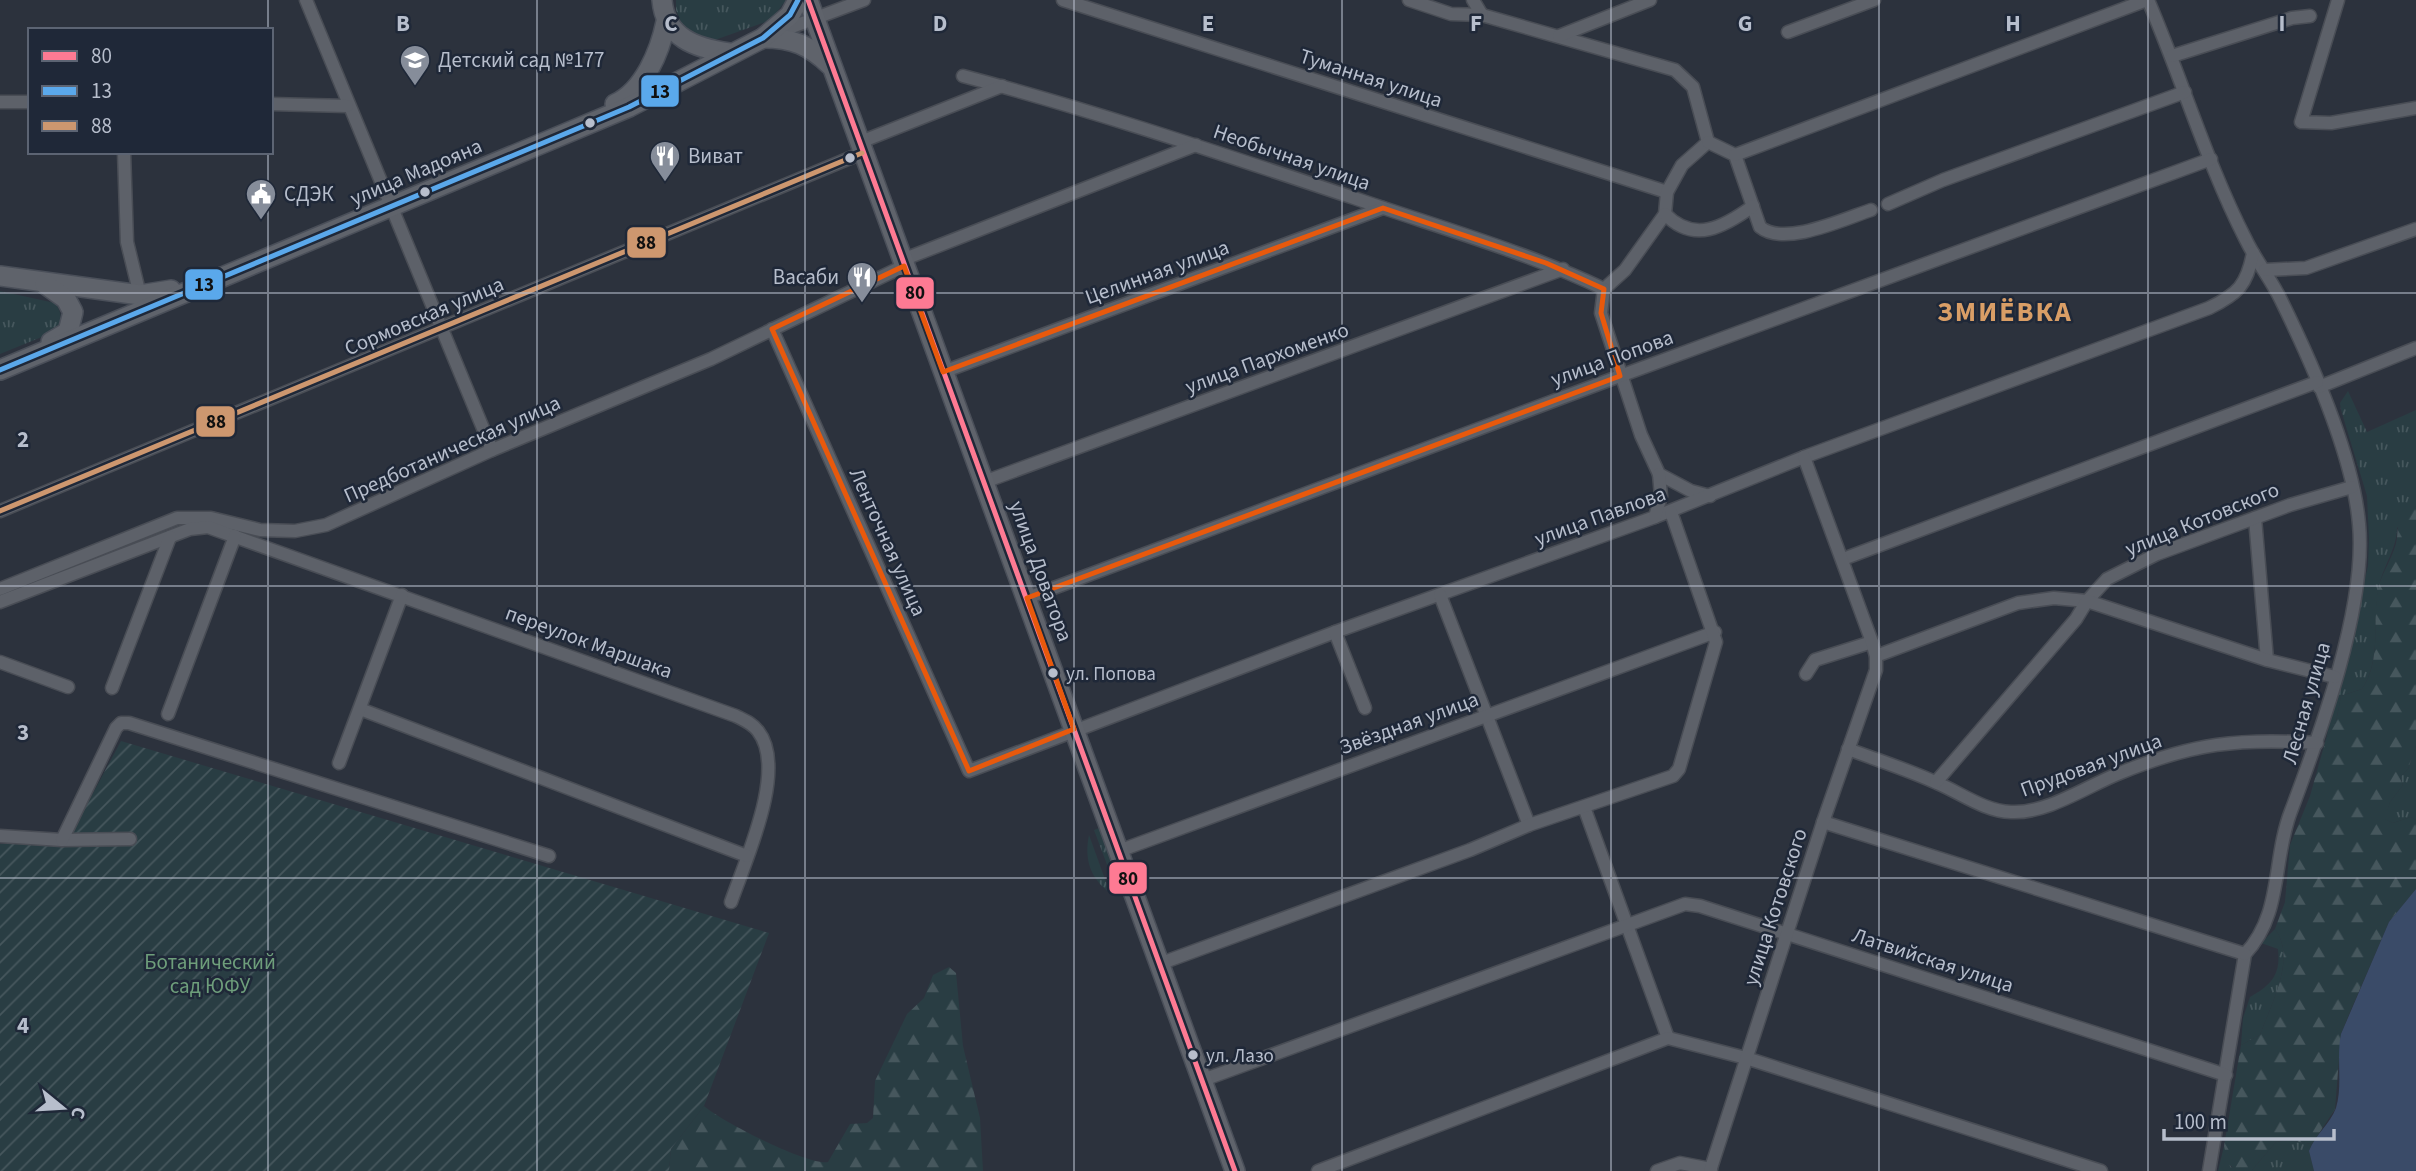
<svg xmlns="http://www.w3.org/2000/svg" width="2416" height="1171" font-family="'Source Sans 3',sans-serif">
  <style>
    .grass { fill: url(#grass-tufts) }
    .forest { fill: url(#forest-firs) }
    .garden { fill: url(#garden-furrows) }
    .water { fill: #3a4b68 }
    .lines { fill: none; stroke-linecap: round; stroke-linejoin: round }
    .street-casing { stroke: #494d55; stroke-width: 15 }
    .primary-casing { stroke: #4a4f59; stroke-width: 22 }
    .street { stroke: #5d6169; stroke-width: 12 }
    .primary { stroke: #5f636b; stroke-width: 19 }
    .bus-1-casing { stroke: #1f2838; stroke-width: 10 }
    .bus-2-casing { stroke: #1f2838; stroke-width: 10 }
    .bus-3-casing { stroke: #1f2838; stroke-width: 10 }
    .bus-1 { stroke: #fe7a93; stroke-width: 5 }
    .bus-2 { stroke: #5aa8eb; stroke-width: 5 }
    .bus-3 { stroke: #cd976f; stroke-width: 5 }
    .marked { fill: none; stroke: #e8590c; stroke-width: 5; stroke-linejoin: round }
    .grid { fill: none; stroke: #b7becc; stroke-width: 2; stroke-opacity: 0.55 }
    .bus-dot { fill: #b7becc; stroke: #1f2838; stroke-width: 2.5 }
    .labels { text-anchor: middle; stroke-width: 5; stroke-linejoin: round; paint-order: stroke }
    .bus-label { font-size: 19px; fill: #b7becc; stroke: #1f2838; text-anchor: start }
    .poi-label { font-size: 21px; fill: #b7becc; stroke: #1f2838; text-anchor: start }
    .street-label { font-size: 21px; fill: #b7becc; stroke: #1f2838 }
    .park-label { font-size: 21px; fill: #6e9e7b; stroke: #1f2838 }
    .district-label { font-size: 28px; font-weight: bold; letter-spacing: 2px; fill: #d99e66; stroke: #1f2838 }
    .grid-label { font-size: 23px; text-anchor: middle; font-weight: bold; fill: #b7becc; stroke: #1f2838; stroke-width: 5; stroke-linejoin: round; paint-order: stroke }
    .line-badge { stroke: #1f2838; stroke-width: 2.5 }
    .pale-badge-label { font-size: 19px; text-anchor: middle; font-weight: bold; fill: #111 }
  </style>
  <defs>
    <pattern id="grass-tufts" width="24" height="20" patternUnits="userSpaceOnUse" patternTransform="scale(1.75)"><rect width="24" height="20" fill="#293d43"/><path d="M3 7l-1-3M5 7V3M7 7l1-3M15 17l-1-3M17 17v-4M19 17l1-3" fill="none" stroke="#46575d"/></pattern>
    <pattern id="forest-firs" width="22" height="20" patternUnits="userSpaceOnUse" patternTransform="scale(1.75)"><rect width="22" height="20" fill="#293d43"/><path d="M5 1l3.5 6h-7zM16 11l3.5 6h-7z" fill="#46575d"/></pattern>
    <pattern id="garden-furrows" width="10" height="10" patternUnits="userSpaceOnUse" patternTransform="scale(1.75)"><rect width="10" height="10" fill="#293d43"/><path d="M-1 1l2-2M0 10L10 0M9 11l2-2" fill="none" stroke="#46575d"/></pattern>
  </defs>
  <rect width="100%" height="100%" fill="#2c323d"/>
  <!-- grass -->
  <g class="grass">
    <path d="M676,0H786L771,20L712,41L683,27L676,10Z"/>
    <path d="M0,291L55,303C63,313 62,323 54,332L0,354Z"/>
    <path d="M2348,391L2367,432L2416,410V506L2397,528C2397,550 2381,569 2378,591C2373,623 2381,661 2362,689L2341,696L2336,722L2326,739L2368,566L2369,539L2367,496L2341,410L2340,403Z"/>
    <path d="M2416,746V820L2411,817L2393,823L2384,819L2390,802L2403,785L2400,777L2408,769Z"/>
    <path d="M1099,828L1123,893L1118,894L1094,830Z"/>
    <path d="M1089,835L1110,893C1090,878 1084,859 1089,835Z"/>
    <path d="M2275,929C2297,958 2271,1004 2260,1035L2241,1045L2243,1018L2250,997C2271,985 2281,975 2278,949L2261,943Z"/>
    <path d="M2288,1140L2312,1144L2309,1151L2314,1171H2218L2224,1146L2231,1167L2252,1170L2276,1142Z"/>
  </g>
  <!-- forest -->
  <g class="forest">
    <path d="M2416,506V746L2408,769L2400,777L2403,785L2390,802L2385,819L2393,823L2411,817L2416,820V889L2389,922L2347,1019L2341,1034L2335,1109L2312,1144L2287,1140L2276,1142L2252,1170H2237L2228,1164L2224,1146L2241,1045L2260,1035C2271,1004 2297,958 2275,929L2285,902L2290,845L2310,796L2326,739L2336,722L2341,696L2362,689C2382,660 2372,621 2378,589C2382,571 2395,555 2397,538C2398,530 2397,519 2404,513C2407,510 2412,511 2416,506Z"/>
    <path d="M949,967L956,973L963,1046L980,1118L983,1171H669L671,1149L704,1106C721,1121 808,1166 828,1162L850,1124L867,1123L873,1118L875,1081L907,1014L924,998L933,975Z"/>
  </g>
  <!-- garden -->
  <path class="garden" d="M121,741L769,933L704,1106L671,1149L669,1171H0V844H60L70,836Z"/>
  <!-- water -->
  <path class="water" d="M2416,889V1171H2314L2309,1151C2315,1135 2330,1124 2336,1108C2343,1085 2336,1058 2341,1034L2389,922Z"/>
  <g class="lines">
    <!-- street casing -->
    <g class="street-casing">
      <g id="street">
        <path d="M306,0L492,450"/>
        <path d="M1063,0L1667,192"/>
        <path d="M1409,0L1451,14L1482,15L1675,70L1693,87L1708,142L1682,165L1667,192L1665,214L1625,270L1604,289"/>
        <path d="M1473,0L1482,15"/>
        <path d="M2148,0C2182,79 2207,164 2246,240C2256,261 2271,279 2281,300C2312,363 2353,454 2359,524C2367,606 2320,734 2291,811C2272,860 2283,914 2245,954L2209,1171"/>
        <path d="M2338,0L2301,122L2331,123L2416,108"/>
        <path d="M1788,32L1874,0"/>
        <path d="M776,33L864,0"/>
        <path d="M1559,36L1650,0"/>
        <path d="M2172,56L2292,18L2310,16"/>
        <path d="M963,76C1096,111 1225,155 1354,198C1438,227 1524,251 1604,289"/>
        <path d="M0,102H30"/>
        <path d="M271,104L347,106"/>
        <path d="M1708,142L1735,155L1760,227C1784,247 1844,219 1871,210"/>
        <path d="M858,143L1002,86"/>
        <path d="M124,152L127,242L140,295"/>
        <path d="M1735,155L2147,0"/>
        <path d="M1888,204L1943,180L2185,92"/>
        <path d="M1665,214C1694,244 1724,227 1753,206"/>
        <path d="M902,260L1196,145"/>
        <path d="M2265,270L2306,268L2416,229"/>
        <path d="M1604,289L1601,313L1641,435L1659,474L1691,491L1710,496"/>
        <path d="M772,329L969,771L1335,632L1655,517L1804,457L2209,308C2238,294 2247,285 2253,253"/>
        <path d="M943,372L1383,208"/>
        <path d="M2319,387L2416,348"/>
        <path d="M984,482L1563,269"/>
        <path d="M0,511L862,153"/>
        <path d="M1655,517L1661,496L1659,474"/>
        <path d="M2255,518L2267,660"/>
        <path d="M1843,559L2317,382"/>
        <path d="M0,589L177,518H211L260,530L295,531L326,525L492,450L711,359L904,266"/>
        <path d="M1440,595L1529,825"/>
        <path d="M1027,598L1620,376L2211,159"/>
        <path d="M0,602L190,529L208,527L736,716C744,720 752,723 758,731C788,769 745,861 731,902"/>
        <path d="M1335,632L1365,708"/>
        <path d="M1876,656L2018,603L2054,598L2087,601L2107,579L2157,554L2290,505L2352,487"/>
        <path d="M0,662L68,687"/>
        <path d="M1806,674L1815,660L1872,642"/>
        <path d="M112,688L170,537"/>
        <path d="M360,709L747,856"/>
        <path d="M168,714L235,536"/>
        <path d="M1848,749C1877,760 1909,770 1937,783C1961,793 1984,811 2011,812C2047,814 2087,786 2120,773C2193,743 2239,738 2317,743"/>
        <path d="M339,763L402,595"/>
        <path d="M1936,782L2076,619L2087,601L2267,660L2335,677"/>
        <path d="M1584,807L1668,1038"/>
        <path d="M1823,822L2245,954"/>
        <path d="M0,836L62,840L130,839"/>
        <path d="M62,840L116,728L121,723H129L549,856"/>
        <path d="M1116,852L1715,632"/>
        <path d="M1159,964L1470,850L1529,825L1673,776L1679,769L1716,642L1671,512"/>
        <path d="M1203,1080L1685,904L1700,906L2226,1075"/>
        <path d="M1318,1171L1668,1038L1746,1058L2101,1171"/>
        <path d="M1657,1171L1680,1163L1711,1169"/>
        <path d="M1710,1171L1823,822L1876,670V656L1872,642L1804,457"/>
      </g>
    </g>
    <!-- primary casing -->
    <g class="primary-casing">
      <g id="primary">
        <path d="M662,0C665,38 696,48 729,53"/>
        <path d="M808,0L1235,1171"/>
        <path d="M763,38C793,38 809,45 830,65"/>
        <path d="M615,104C644,91 660,51 666,22"/>
        <path d="M0,276L140,295L171,290"/>
        <path d="M45,284L66,299L73,312L68,332L51,342"/>
        <path d="M0,370L629,107L763,38L790,15L798,0"/>
      </g>
    </g>
    <!-- street -->
    <use href="#street" class="street"/>
    <!-- primary -->
    <use href="#primary" class="primary"/>
    <!-- bus-1 casing -->
    <g class="bus-1-casing">
      <path id="bus-1" d="M808,0L1235,1171"/>
    </g>
    <!-- bus-2 casing -->
    <g class="bus-2-casing">
      <path id="bus-2" d="M0,370L629,107L763,38L790,15L798,0"/>
    </g>
    <!-- bus-3 casing -->
    <g class="bus-3-casing">
      <path id="bus-3" d="M0,511L862,153"/>
    </g>
    <!-- bus-1 -->
    <use href="#bus-1" class="bus-1"/>
    <!-- bus-2 -->
    <use href="#bus-2" class="bus-2"/>
    <!-- bus-3 -->
    <use href="#bus-3" class="bus-3"/>
  </g>
  <!-- marked area -->
  <path class="marked" d="M1383,208L1546,263L1604,289L1601,313L1620,376L1027,598L1074,729L969,771L772,329L904,266L943,372Z"/>
  <!-- grid -->
  <path class="grid" d="M268,0V30M537,0V1171M805,0V1171M1074,0V1171M1342,0V1171M1611,0V1171M1879,0V1171M2148,0V1171M268,152V1171M0,293H2416M0,586H2416M0,878H2416"/>
  <!-- icons -->
  <defs>
    <g id="school-pin" transform="scale(1.575)"><path d="M0 17L-7.5 6A9.5 9.5 0 1 1 7.5 6Z" fill="#868d9a" stroke="#1f2838"/><path d="M0-5L7-2L0 1L-7-2ZM-4 1L0 2.5L4 1V4Q0 6-4 4Z" fill="#fff"/></g>
    <g id="restaurant-pin" transform="scale(1.575)"><path d="M0 17L-7.5 6A9.5 9.5 0 1 1 7.5 6Z" fill="#868d9a" stroke="#1f2838"/><path d="M-5-6h1v4h1v-4h1v4h1v-4h1v5L-1.5 .5V6h-2V.5L-5-1ZM5-6V6H3V1.5H1.5Q1.5-4 5-6Z" fill="#fff"/></g>
    <g id="civic-pin" transform="scale(1.575)"><path d="M0 17L-7.5 6A9.5 9.5 0 1 1 7.5 6Z" fill="#868d9a" stroke="#1f2838"/><path d="M-.6-6.5H3V-4.5H.6V-3L4-1V1h2V6H-6V1h2V-1L-.6-3ZM-1.2 2.5V6h2.4V2.5Z" fill="#fff"/></g>
  </defs>
  <g fill-rule="evenodd">
    <use href="#school-pin" x="415" y="60"/>
    <use href="#restaurant-pin" x="665" y="156"/>
    <use href="#civic-pin" x="261" y="194"/>
    <use href="#restaurant-pin" x="862" y="277"/>
  </g>
  <!-- markers -->
  <g class="bus-dot">
    <circle cx="590" cy="123" r="6"/>
    <circle cx="850" cy="158" r="6"/>
    <circle cx="425" cy="192" r="6"/>
    <circle cx="1053" cy="673" r="6"/>
    <circle cx="1193" cy="1055" r="6"/>
  </g>
  <g class="labels">
    <!-- bus labels -->
    <g class="bus-label">
      <text x="1066" y="680">ул. Попова</text>
      <text x="1206" y="1062">ул. Лазо</text>
    </g>
    <!-- poi labels -->
    <g class="poi-label">
      <text x="438" y="67">Детский сад №177</text>
      <text x="688" y="163">Виват</text>
      <text x="284" y="201">СДЭК</text>
      <text x="839" y="284" text-anchor="end">Васаби</text>
    </g>
    <!-- street labels -->
    <g class="street-label">
      <text transform="translate(1371 78) rotate(18)" y="7">Туманная улица</text>
      <text transform="translate(1292 157) rotate(19)" y="7">Необычная улица</text>
      <text transform="translate(416 172) rotate(-23)" y="7">улица Мадояна</text>
      <text transform="translate(1157 272) rotate(-20)" y="7">Целинная улица</text>
      <text transform="translate(424 316) rotate(-23)" y="7">Сормовская улица</text>
      <text transform="translate(1267 358) rotate(-20)" y="7">улица Пархоменко</text>
      <text transform="translate(1612 358) rotate(-20)" y="7">улица Попова</text>
      <text transform="translate(452 449) rotate(-24)" y="7">Предботаническая улица</text>
      <text transform="translate(1600 516) rotate(-20)" y="7">улица Павлова</text>
      <text transform="translate(2202 519) rotate(-22)" y="7">улица Котовского</text>
      <text transform="translate(888 542) rotate(66)" y="7">Ленточная улица</text>
      <text transform="translate(1041 571) rotate(70)" y="7">улица Доватора</text>
      <text transform="translate(589 642) rotate(20)" y="7">переулок Маршака</text>
      <text transform="translate(2306 703) rotate(-74)" y="7">Лесная улица</text>
      <text transform="translate(1409 723) rotate(-20)" y="7">Звёздная улица</text>
      <text transform="translate(2091 765) rotate(-20)" y="7">Прудовая улица</text>
      <text transform="translate(1775 907) rotate(-72)" y="7">улица Котовского</text>
      <text transform="translate(1933 960) rotate(18)" y="7">Латвийская улица</text>
    </g>
    <!-- park labels -->
    <g class="park-label">
      <text x="210" y="969">Ботанический<tspan x="210" dy="24">сад ЮФУ</tspan></text>
    </g>
    <!-- district labels -->
    <g class="district-label">
      <text x="2005" y="321">ЗМИЁВКА</text>
    </g>
  </g>
  <g class="grid-label">
    <text x="403" y="31">B</text>
    <text x="671" y="31">C</text>
    <text x="940" y="31">D</text>
    <text x="1208" y="31">E</text>
    <text x="1476" y="31">F</text>
    <text x="1745" y="31">G</text>
    <text x="2013" y="31">H</text>
    <text x="2282" y="31">I</text>
    <text x="23" y="447">2</text>
    <text x="23" y="740">3</text>
    <text x="23" y="1033">4</text>
  </g>
  <g class="line-badge">
    <rect x="640" y="74" width="40" height="34" rx="7" fill="#5aa8eb"/>
    <rect x="626" y="226" width="41" height="33" rx="7" fill="#cd976f"/>
    <rect x="184" y="268" width="40" height="33" rx="7" fill="#5aa8eb"/>
    <rect x="895" y="276" width="40" height="34" rx="7" fill="#fe7a93"/>
    <rect x="195" y="405" width="41" height="33" rx="7" fill="#cd976f"/>
    <rect x="1108" y="861" width="40" height="34" rx="7" fill="#fe7a93"/>
  </g>
  <g class="pale-badge-label">
    <text x="660" y="98">13</text>
    <text x="646" y="249">88</text>
    <text x="204" y="291">13</text>
    <text x="915" y="299">80</text>
    <text x="216" y="428">88</text>
    <text x="1128" y="885">80</text>
  </g>
  <!-- legend -->
  <rect x="28" y="28" width="245" height="126" fill="#1f2838" stroke="#5c6473" stroke-width="2"/>
  <rect x="42" y="51" width="35" height="10" fill="#fe7a93" stroke="#5c6473" stroke-width="2"/>
  <text x="91" y="63" font-size="21" fill="#b7becc">80</text>
  <rect x="42" y="86" width="35" height="10" fill="#5aa8eb" stroke="#5c6473" stroke-width="2"/>
  <text x="91" y="98" font-size="21" fill="#b7becc">13</text>
  <rect x="42" y="121" width="35" height="10" fill="#cd976f" stroke="#5c6473" stroke-width="2"/>
  <text x="91" y="133" font-size="21" fill="#b7becc">88</text>
  <!-- north arrow -->
  <g transform="translate(63 1108) rotate(108)" stroke="#1f2838" stroke-width="5" paint-order="stroke">
  <path d="M0-5L12 26L0 18L-12 26Z" fill="#b7becc"/>
  <text y="-10" font-size="19" font-weight="bold" text-anchor="middle" fill="#b7becc">С</text>
  </g>
  <!-- scale -->
  <path d="M2164 1129v10h170v-10" fill="none" stroke="#b7becc" stroke-width="3.5"/>
  <text x="2174" y="1129" font-size="21" fill="#b7becc" stroke="#1f2838" stroke-width="5" paint-order="stroke">100 m</text>
</svg>
